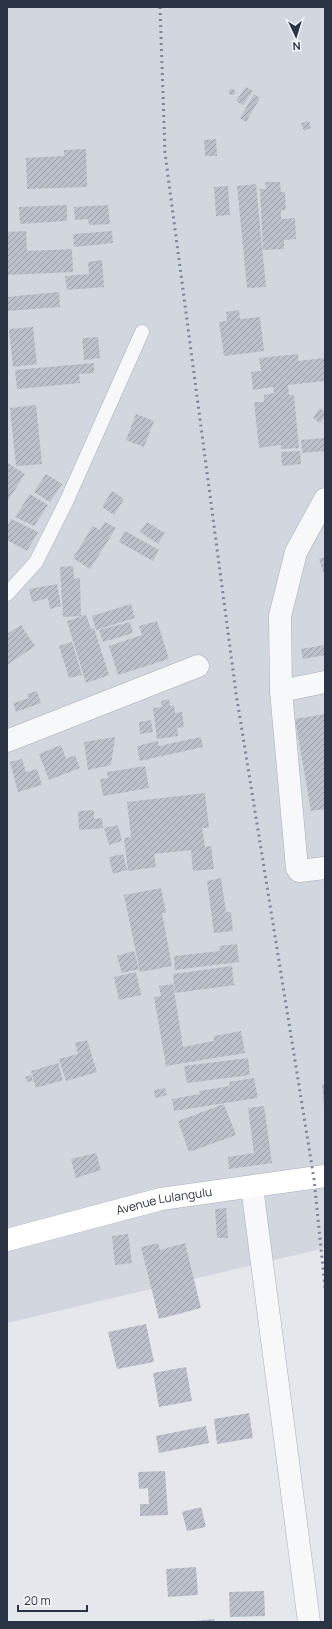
<svg xmlns="http://www.w3.org/2000/svg" width="332" height="1629" font-family="Manrope,sans-serif">
  <style>
    .built { fill: #d2d6de }
    .building { fill: url(#building-hatch) }
    .lines { fill: none; stroke-linecap: round; stroke-linejoin: round }
    .lane-casing { stroke: #a9aeb7; stroke-width: 15 }
    .street-casing { stroke: #a9aeb7; stroke-width: 23 }
    .secondary-casing { stroke: #a9aeb7; stroke-width: 23 }
    .lane { stroke: #f7f8fa; stroke-width: 14 }
    .street { stroke: #f7f8fa; stroke-width: 22 }
    .secondary { stroke: #fff; stroke-width: 22 }
    .rail { stroke: #7d8696; stroke-width: 3; stroke-dasharray: 2 4; stroke-linecap: butt }
    .labels { text-anchor: middle; stroke-width: 4; stroke-linejoin: round; paint-order: stroke }
    .street-label { font-size: 12px; fill: #2b3445; stroke: #f4f6f9 }
  </style>
  <defs>
    <pattern id="building-hatch" width="6" height="6" patternUnits="userSpaceOnUse"><rect width="6" height="6" fill="#bbc0ca"/><path d="M-1 1l2-2M0 6l6-6M5 7l2-2" fill="none" stroke="#989da6"/></pattern>
  </defs>
  <rect width="100%" height="100%" fill="#e4e7ec"/>
  <!-- built -->
  <path class="built" d="M7,7H325V1248L7,1323Z"/>
  <!-- building -->
  <g class="building">
    <path d="M246,87L253,91L243,105L236,101Z"/>
    <circle cx="232" cy="92" r="3"/>
    <path d="M254,94L260,98L246,122L240,118Z"/>
    <path d="M309,121L311,128L304,131L301,123Z"/>
    <path d="M216,139L217,156H205L204,140Z"/>
    <path d="M86,149L87,187L27,189L26,158L64,156V150Z"/>
    <path d="M265,182H280L281,192H285L286,210H281V219L295,218L296,239L284,240V249L263,250L260,189H266Z"/>
    <path d="M256,184L266,287L247,288L237,186Z"/>
    <path d="M228,186L230,215L216,216L214,187Z"/>
    <path d="M67,205V221L20,224L19,207Z"/>
    <path d="M108,205L110,224L89,225L88,219L75,220L74,207Z"/>
    <path d="M26,231L27,251L72,249L73,272L7,275V232Z"/>
    <path d="M112,231L113,243L74,247L73,234Z"/>
    <path d="M102,260L104,287L67,290L65,276L89,274L88,262Z"/>
    <path d="M59,292L60,307L7,311V297Z"/>
    <path d="M239,310L240,319L260,317L264,351L224,356L219,322L227,321L226,312Z"/>
    <path d="M33,327L37,364L13,367L9,329Z"/>
    <path d="M98,337L100,358L84,360L82,338Z"/>
    <path d="M298,354V361L325,358V381L288,385L289,395H294L299,448L281,449V445L259,448L254,402H264V395L274,393L273,387L253,390L251,372L261,371L259,358Z"/>
    <path d="M94,363V373L79,374L80,383L17,389L15,370Z"/>
    <path d="M36,405L42,464L16,466L10,408Z"/>
    <path d="M320,408L325,412V417L320,423L313,418Z"/>
    <path d="M136,414L154,421L144,447L126,440Z"/>
    <path d="M325,438V451L302,453L301,440Z"/>
    <path d="M300,451L301,464L282,466L281,452Z"/>
    <path d="M8,463L25,474L7,502V464Z"/>
    <path d="M46,474L62,484L50,502L34,492Z"/>
    <path d="M112,491L124,499L114,515L102,507Z"/>
    <path d="M30,494L48,505L34,526L15,517Z"/>
    <path d="M11,519L38,532L27,551L7,540V527Z"/>
    <path d="M105,522L116,528L90,569L73,558L93,526L100,530Z"/>
    <path d="M147,522L165,533L158,544L140,532Z"/>
    <path d="M125,531L159,550L153,561L119,542Z"/>
    <path d="M325,557V574H324L319,559Z"/>
    <path d="M73,566L74,579L80,578L81,616L63,617L60,567Z"/>
    <path d="M57,584L61,606L50,609L48,598L32,602L29,589Z"/>
    <path d="M131,604L135,618L96,630L92,616Z"/>
    <path d="M85,615H86L91,629L94,628L109,675L86,683L67,621Z"/>
    <path d="M157,621L169,659L118,675L109,646L142,635L139,626Z"/>
    <path d="M130,622L133,633L103,642L99,630Z"/>
    <path d="M21,625L35,646L7,665V634Z"/>
    <path d="M72,642L82,675L69,678L59,646Z"/>
    <path d="M325,645V655L303,659L301,649Z"/>
    <path d="M37,691L41,703L16,712L13,703L29,698L27,694Z"/>
    <path d="M169,699L170,706L174,705L175,713L182,712L184,727L177,728L178,736L157,739L153,708L162,707L161,701Z"/>
    <path d="M325,714V809L311,811L295,719Z"/>
    <path d="M151,720L153,732L140,734L139,722Z"/>
    <path d="M115,737L111,765L88,770L84,742Z"/>
    <path d="M201,737L203,747L140,761L137,746L158,741L159,746Z"/>
    <path d="M61,745L66,759L75,755L80,768L49,780L39,754Z"/>
    <path d="M22,759L26,772L37,769L42,785L18,792L10,762Z"/>
    <path d="M145,766L149,788L103,796L100,779L108,778L107,772Z"/>
    <path d="M205,793L209,828H202L205,847L211,846L214,869L193,871L191,850L154,854L156,867L128,871L124,838L131,837L127,802Z"/>
    <path d="M94,810V819L102,818L103,828L79,830L78,811Z"/>
    <path d="M118,825L122,841L109,845L104,828Z"/>
    <path d="M123,854L127,870L113,874L109,857Z"/>
    <path d="M221,878L226,912H231L233,931L214,933L207,881Z"/>
    <path d="M161,888L166,913H162L172,966L140,972L124,895Z"/>
    <path d="M237,944L239,962L175,970L174,956L220,951L219,946Z"/>
    <path d="M134,951L139,969L122,973L117,956Z"/>
    <path d="M232,966L234,985L175,993L173,974Z"/>
    <path d="M136,972L141,995L119,1000L114,977Z"/>
    <path d="M173,984L183,1047L214,1041V1036L241,1031L245,1053L166,1066L154,997L161,996L159,986Z"/>
    <path d="M87,1040L97,1072L66,1081L59,1059L78,1054L75,1043Z"/>
    <path d="M248,1058L250,1075L187,1083L184,1066Z"/>
    <path d="M58,1063L63,1080L36,1088L31,1071Z"/>
    <path d="M31,1075L33,1081L27,1082L25,1077Z"/>
    <path d="M254,1078L258,1098L174,1111L172,1099L200,1094L199,1091L230,1086L229,1082Z"/>
    <path d="M322,1084H325V1106H324Z"/>
    <path d="M165,1088L167,1095L155,1098L154,1090Z"/>
    <path d="M224,1104L236,1135L189,1152L178,1121Z"/>
    <path d="M264,1106L272,1163L229,1169L228,1157L254,1153L248,1108Z"/>
    <path d="M96,1153L101,1170L76,1178L71,1159Z"/>
    <path d="M226,1208L228,1238H217L215,1209Z"/>
    <path d="M128,1234L132,1263L115,1265L112,1236Z"/>
    <path d="M158,1243L160,1250L185,1243L201,1308L159,1319L141,1247Z"/>
    <path d="M146,1324L154,1362L117,1369L108,1332Z"/>
    <path d="M186,1367L192,1401L159,1407L153,1373Z"/>
    <path d="M249,1413L253,1438L217,1444L214,1419Z"/>
    <path d="M206,1426L209,1443L159,1453L156,1436Z"/>
    <path d="M165,1471L168,1515L140,1516V1504H149L148,1488L139,1489L138,1472Z"/>
    <path d="M201,1507L206,1527L187,1531L182,1512Z"/>
    <path d="M196,1567L198,1595L168,1597L166,1569Z"/>
    <path d="M264,1591L265,1616L230,1617L229,1592Z"/>
    <path d="M214,1619L215,1622H196V1621Z"/>
  </g>
  <g class="lines">
    <!-- lane casing -->
    <g class="lane-casing">
      <path id="lane" d="M7,594L36,562L67,500L142,332"/>
    </g>
    <!-- street casing -->
    <g class="street-casing">
      <g id="street">
        <path d="M325,499L296,552L280,616L281,691L297,868L299,871L325,868"/>
        <path d="M281,691L325,682"/>
        <path d="M7,741L198,666"/>
        <path d="M252,1187L309,1622"/>
      </g>
    </g>
    <!-- secondary casing -->
    <g class="secondary-casing">
      <g id="secondary">
        <path id="s1" d="M7,1240L161,1199L325,1176"/>
      </g>
    </g>
    <!-- lane -->
    <use href="#lane" class="lane"/>
    <!-- street -->
    <use href="#street" class="street"/>
    <!-- secondary -->
    <use href="#secondary" class="secondary"/>
    <!-- rail -->
    <path class="rail" d="M160,7L165,153L236,693L314,1179L325,1288"/>
  </g>
  <g class="labels">
    <!-- street labels -->
    <g class="street-label">
      <text dy="4" stroke="none"><textPath href="#s1" startOffset="162">Avenue Lulangulu</textPath></text>
    </g>
  </g>
  <!-- border -->
  <rect width="332" height="1629" fill="none" stroke="#2b3445" stroke-width="16"/>
  <!-- north arrow -->
  <g transform="translate(296 36) rotate(176)" stroke="#f4f6f9" stroke-width="3" paint-order="stroke">
  <path d="M0-3L7 15L0 10L-7 15Z" fill="#2b3445"/>
  <text y="-6" font-size="11" font-weight="bold" text-anchor="middle" fill="#2b3445">N</text>
  </g>
  <!-- scale -->
  <path d="M18 1605v6h69v-6" fill="none" stroke="#2b3445" stroke-width="2"/>
  <text x="24" y="1605" font-size="12" fill="#2b3445" stroke="#f4f6f9" stroke-width="3" paint-order="stroke">20 m</text>
</svg>
